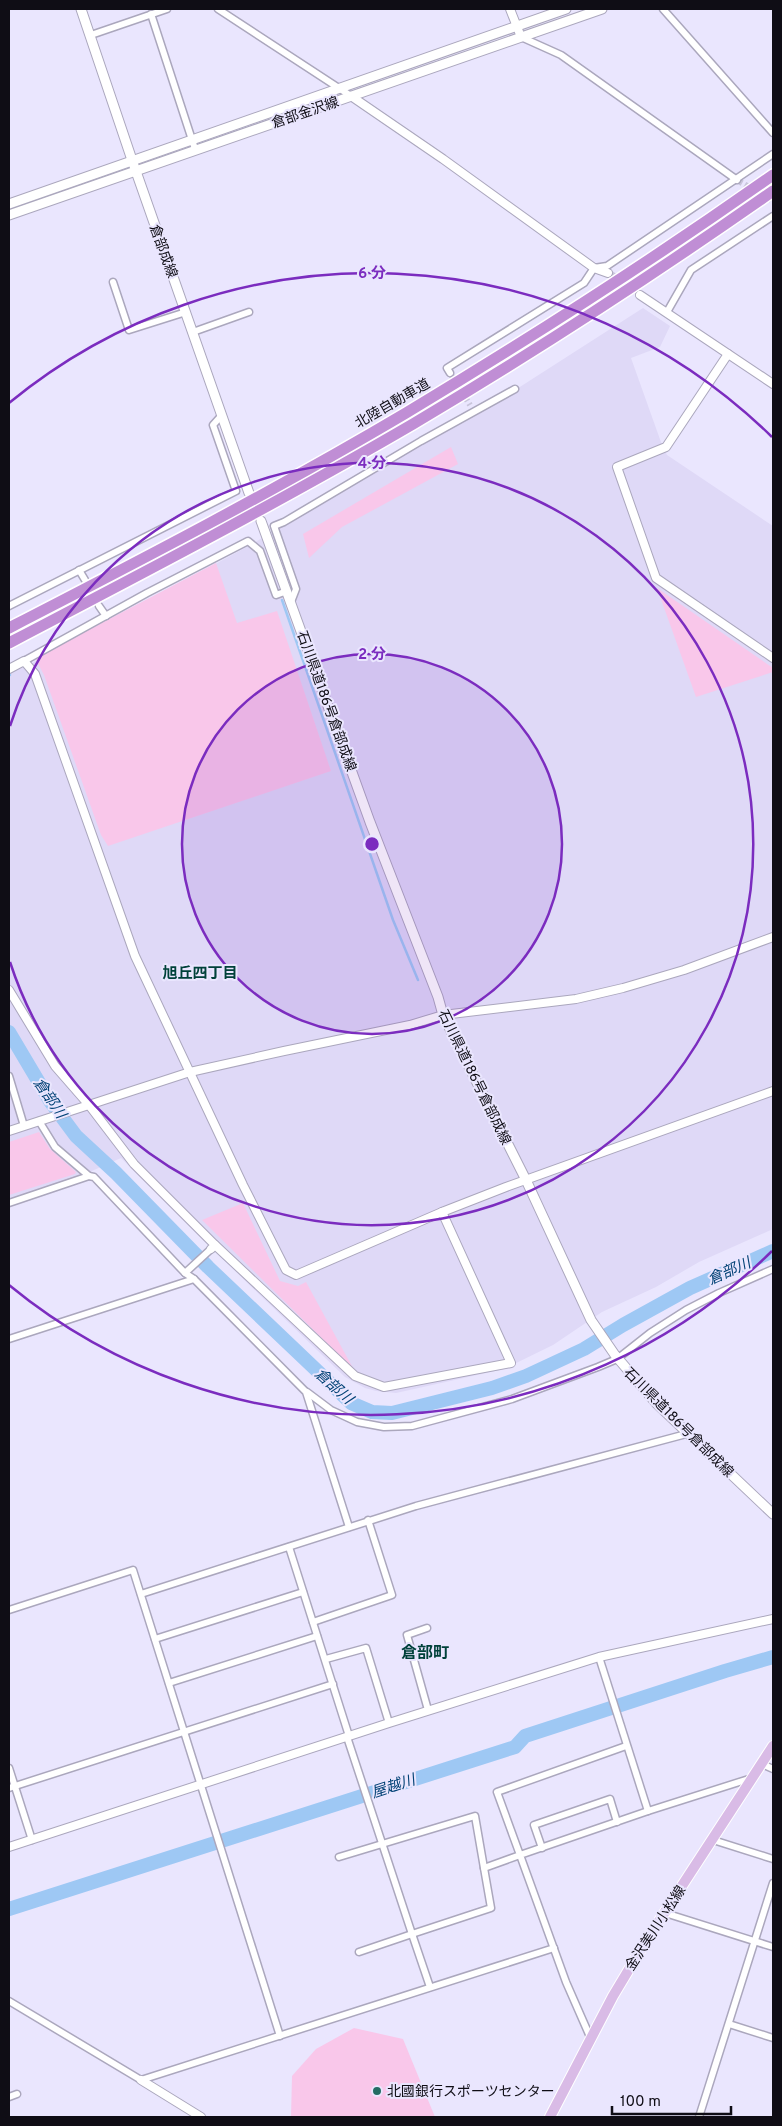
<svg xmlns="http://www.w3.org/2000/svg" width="782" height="2126" font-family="Overpass,'Noto Sans JP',sans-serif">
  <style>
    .built { fill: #dfd9f7 }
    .green { fill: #f9c7ea }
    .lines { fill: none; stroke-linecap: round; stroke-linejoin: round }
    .stream { stroke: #9ec8f4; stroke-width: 2.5 }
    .river { stroke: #9ec8f4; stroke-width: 14 }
    .minor-tunnel { stroke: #c9c5db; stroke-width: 6; stroke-dasharray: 6 3; stroke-linecap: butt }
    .tertiary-tunnel { stroke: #c9c5db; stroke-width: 8; stroke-dasharray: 8 4; stroke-linecap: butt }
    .minor-casing { stroke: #aba7bd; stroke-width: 9 }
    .tertiary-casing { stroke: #aba7bd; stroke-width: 10 }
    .secondary-casing { stroke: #aba7bd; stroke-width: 11 }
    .primary-casing { stroke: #fff; stroke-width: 12 }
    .motorway-casing { stroke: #fff; stroke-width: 14 }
    .minor { stroke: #fff; stroke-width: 6 }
    .tertiary { stroke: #fff; stroke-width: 8 }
    .secondary { stroke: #fff; stroke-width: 9 }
    .primary { stroke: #d9bbe6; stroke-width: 10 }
    .motorway { stroke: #c08ed5; stroke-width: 11 }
    .ring { fill: none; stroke: #7b2cbf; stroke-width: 2.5 }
    .poi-dot { fill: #236c63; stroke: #eae6fe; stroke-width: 2 }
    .labels { text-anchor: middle; stroke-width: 4; stroke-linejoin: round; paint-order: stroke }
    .street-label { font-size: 14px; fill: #0f0d15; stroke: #eae6fe }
    .poi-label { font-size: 14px; fill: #0f0d15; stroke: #eae6fe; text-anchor: start }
    .neighbourhood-label { font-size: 15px; font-weight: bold; fill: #00413a; stroke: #eae6fe }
    .water-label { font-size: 15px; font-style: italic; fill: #004175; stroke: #eae6fe }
    .quarter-label { font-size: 16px; font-weight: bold; fill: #00413a; stroke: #eae6fe }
    .centre { fill: #7b2cbf; stroke: #eae6fe; stroke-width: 2.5 }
    .ring-label { font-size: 15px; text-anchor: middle; font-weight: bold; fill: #7b2cbf; stroke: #eae6fe; stroke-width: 4; stroke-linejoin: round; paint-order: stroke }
  </style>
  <rect width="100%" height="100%" fill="#eae6fe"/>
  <!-- built -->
  <path class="built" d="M643,308L670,326L660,347L631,358L662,445L667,455L773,526V1229L699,1262L656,1287L602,1312L553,1345L504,1369L396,1393L376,1391L365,1388L345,1377L203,1240L121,1158L76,1178L9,1200V664L13,672L34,662L245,548L512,392Z"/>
  <!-- green -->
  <g class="green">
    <path d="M451,447L458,464L342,527L309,558L303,534Z"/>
    <path d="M216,563L237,623L277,611L331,771L108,846L101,835L44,675L35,658Z"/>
    <path d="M657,588L773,668V672L696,697Z"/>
    <path d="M39,1132L50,1149L76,1172L75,1174L9,1195V1142Z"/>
    <path d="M243,1203L280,1281L298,1286L306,1282L354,1370L202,1220Z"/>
    <path d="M354,2028L403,2039L435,2117H291L292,2076L316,2049Z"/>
  </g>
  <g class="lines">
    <!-- stream -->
    <g class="stream">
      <path d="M282,600L393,920L418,980"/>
      <path d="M9,675H10"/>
    </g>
    <!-- river -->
    <g class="river">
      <path d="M9,1032L50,1101L76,1136L116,1173L208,1267L351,1403L372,1412L392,1413L492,1388L526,1376L584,1349L623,1325L690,1288L773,1251"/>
      <path d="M9,1909L515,1747L525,1736L725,1671L773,1657"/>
    </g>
    <!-- minor-tunnel -->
    <g class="minor-tunnel">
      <path d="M737,180L771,200"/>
      <path d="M450,373L470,405"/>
    </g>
    <!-- tertiary-tunnel -->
    <path class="tertiary-tunnel" d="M608,273L640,295"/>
    <!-- minor casing -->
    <g class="minor-casing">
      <g id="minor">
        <path d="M218,9L351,96"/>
        <path d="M663,9L773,133"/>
        <path d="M151,14L195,149"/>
        <path d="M91,35L167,9"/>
        <path d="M521,37L561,55L737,180"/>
        <path d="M113,282L129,330L186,312"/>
        <path d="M667,312L691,270L773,216"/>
        <path d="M193,332L249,312"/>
        <path d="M450,373L447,368L584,283L594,268L607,266L773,154"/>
        <path d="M79,570L85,580"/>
        <path d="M291,602L296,589L274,526L284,522L421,441L515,389"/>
        <path d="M9,606L236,491L213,425L222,415"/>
        <path d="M99,606L106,616"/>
        <path d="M24,661L147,593L248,541L260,551L276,595L287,591"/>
        <path d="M9,1076L24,1126"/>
        <path d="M39,1121L55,1147L89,1176L94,1177L185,1273L194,1279L306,1392L349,1527"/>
        <path d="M9,1203L89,1176"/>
        <path d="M185,1273L211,1249"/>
        <path d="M9,1339L194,1279"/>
        <path d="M307,1392L331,1410L357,1422L384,1427L412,1426L512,1399L598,1367L617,1359L650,1333L686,1310L719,1293L773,1269"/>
        <path d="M289,1547L349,1736"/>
        <path d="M141,1594L416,1506L690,1433"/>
        <path d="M9,1610L133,1570L280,2036"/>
        <path d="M313,1622L392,1595L368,1520"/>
        <path d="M427,1628L407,1635L428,1710"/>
        <path d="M155,1639L303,1592"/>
        <path d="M599,1657L648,1811"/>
        <path d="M326,1659L366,1648L389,1723"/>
        <path d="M169,1683L317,1636"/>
        <path d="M347,1737L412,1934L491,1908L484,1868L520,1855L497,1792L626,1746"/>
        <path d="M762,1764L773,1769"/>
        <path d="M9,1768L32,1840"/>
        <path d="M9,1788L333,1684"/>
        <path d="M713,1840L773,1859"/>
        <path d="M542,1848L534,1825L610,1799L617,1822"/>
        <path d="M339,1857L475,1816L484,1868"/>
        <path d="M665,1913L773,1947"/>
        <path d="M359,1952L412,1934L430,1987"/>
        <path d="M9,2001L141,2080L554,1948"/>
        <path d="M729,2024L773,2038"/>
        <path d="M591,2039L566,1982L520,1855L648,1811L752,1778"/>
        <path d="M9,2097L17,2094"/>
        <path d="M699,2117L773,1883"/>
      </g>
    </g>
    <!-- tertiary casing -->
    <g class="tertiary-casing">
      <g id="tertiary">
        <path d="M510,9L521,37"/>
        <path d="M351,96L443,159L594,268L608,273"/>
        <path d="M640,295L773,384"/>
        <path d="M728,354L666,447L617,467L656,578L773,658"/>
        <path d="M9,669L24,661L35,674L135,956L243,1185L286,1270L296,1275L442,1212L506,1187L773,1091"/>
        <path d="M9,990L55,1066L89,1105L134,1164L215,1245L211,1249"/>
        <path d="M9,1131L190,1072L284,1051L410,1025L443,1015L576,999L623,988L684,970L773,937"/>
        <path d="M215,1245L355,1376L384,1387L511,1363L442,1212"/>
        <path d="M9,1847L389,1723L599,1657L773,1619"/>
        <path d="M141,2080L201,2117"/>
      </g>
    </g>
    <!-- secondary casing -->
    <g class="secondary-casing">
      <g id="secondary">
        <path d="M81,9L132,160L249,493"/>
        <path d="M9,204L566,9"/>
        <path d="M9,215L602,9"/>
        <path d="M261,521L370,822L438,997L443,1015L526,1180L591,1320L615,1355L656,1403L773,1514"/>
      </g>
    </g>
    <!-- primary casing -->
    <g class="primary-casing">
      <path id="primary" d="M550,2117L613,1996L646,1941L773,1746"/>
    </g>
    <!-- motorway casing -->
    <g class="motorway-casing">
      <g id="motorway">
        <path d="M9,628C143,559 276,490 406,413C531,338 654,259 773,175"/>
        <path d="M9,643C145,572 281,501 413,424C536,351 656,273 773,191"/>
      </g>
    </g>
    <!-- minor -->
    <use href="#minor" class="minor"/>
    <!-- tertiary -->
    <use href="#tertiary" class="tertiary"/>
    <!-- secondary -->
    <use href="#secondary" class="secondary"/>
    <!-- primary -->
    <use href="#primary" class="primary"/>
    <!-- motorway -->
    <use href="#motorway" class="motorway"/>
  </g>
  <!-- distance rings -->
  <circle cx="372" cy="844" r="190" fill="#7b2cbf" fill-opacity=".12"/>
  <g class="ring">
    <circle cx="372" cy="844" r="190"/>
    <path d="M10 726A381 381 0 1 1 10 962"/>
    <path d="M772 1251A571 571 0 0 1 9 1285M9 403A571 571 0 0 1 772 437"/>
  </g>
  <!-- markers -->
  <circle class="poi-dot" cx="377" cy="2091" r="5"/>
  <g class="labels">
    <!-- street labels -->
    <g class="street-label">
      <text transform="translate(305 112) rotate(-19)" y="5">倉部金沢線</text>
      <text transform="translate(164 251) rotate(70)" y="5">倉部成線</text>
      <text transform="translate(392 403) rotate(-30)" y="5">北陸自動車道</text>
      <text transform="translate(327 701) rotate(70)" y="5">石川県道186号倉部成線</text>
      <text transform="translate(475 1077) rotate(64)" y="5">石川県道186号倉部成線</text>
      <text transform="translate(679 1422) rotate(45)" y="5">石川県道186号倉部成線</text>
      <text transform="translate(655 1928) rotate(-57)" y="5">金沢美川小松線</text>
    </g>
    <!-- poi labels -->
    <g class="poi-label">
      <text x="387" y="2096">北國銀行スポーツセンター</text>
    </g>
    <!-- neighbourhood labels -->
    <g class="neighbourhood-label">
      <text x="200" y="978">旭丘四丁目</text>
    </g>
    <!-- water labels -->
    <g class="water-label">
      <text transform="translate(50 1098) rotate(56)" y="5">倉部川</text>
      <text transform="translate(729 1271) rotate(-24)" y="5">倉部川</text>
      <text transform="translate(334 1386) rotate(42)" y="5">倉部川</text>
      <text transform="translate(393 1786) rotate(-18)" y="5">屋越川</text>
    </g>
    <!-- quarter labels -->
    <g class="quarter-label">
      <text x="425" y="1658">倉部町</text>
    </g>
  </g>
  <circle cx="372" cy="844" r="8" class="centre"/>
  <g class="ring-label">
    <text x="372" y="278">6 分</text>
    <text x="372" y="468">4 分</text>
    <text x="372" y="659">2 分</text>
  </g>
  <!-- border -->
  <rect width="782" height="2126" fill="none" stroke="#0f0d15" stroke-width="20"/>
  <!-- scale -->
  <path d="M612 2106v8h119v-8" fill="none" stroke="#0f0d15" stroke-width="2.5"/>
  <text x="620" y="2106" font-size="15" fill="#0f0d15" stroke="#eae6fe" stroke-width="4" paint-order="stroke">100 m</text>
</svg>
